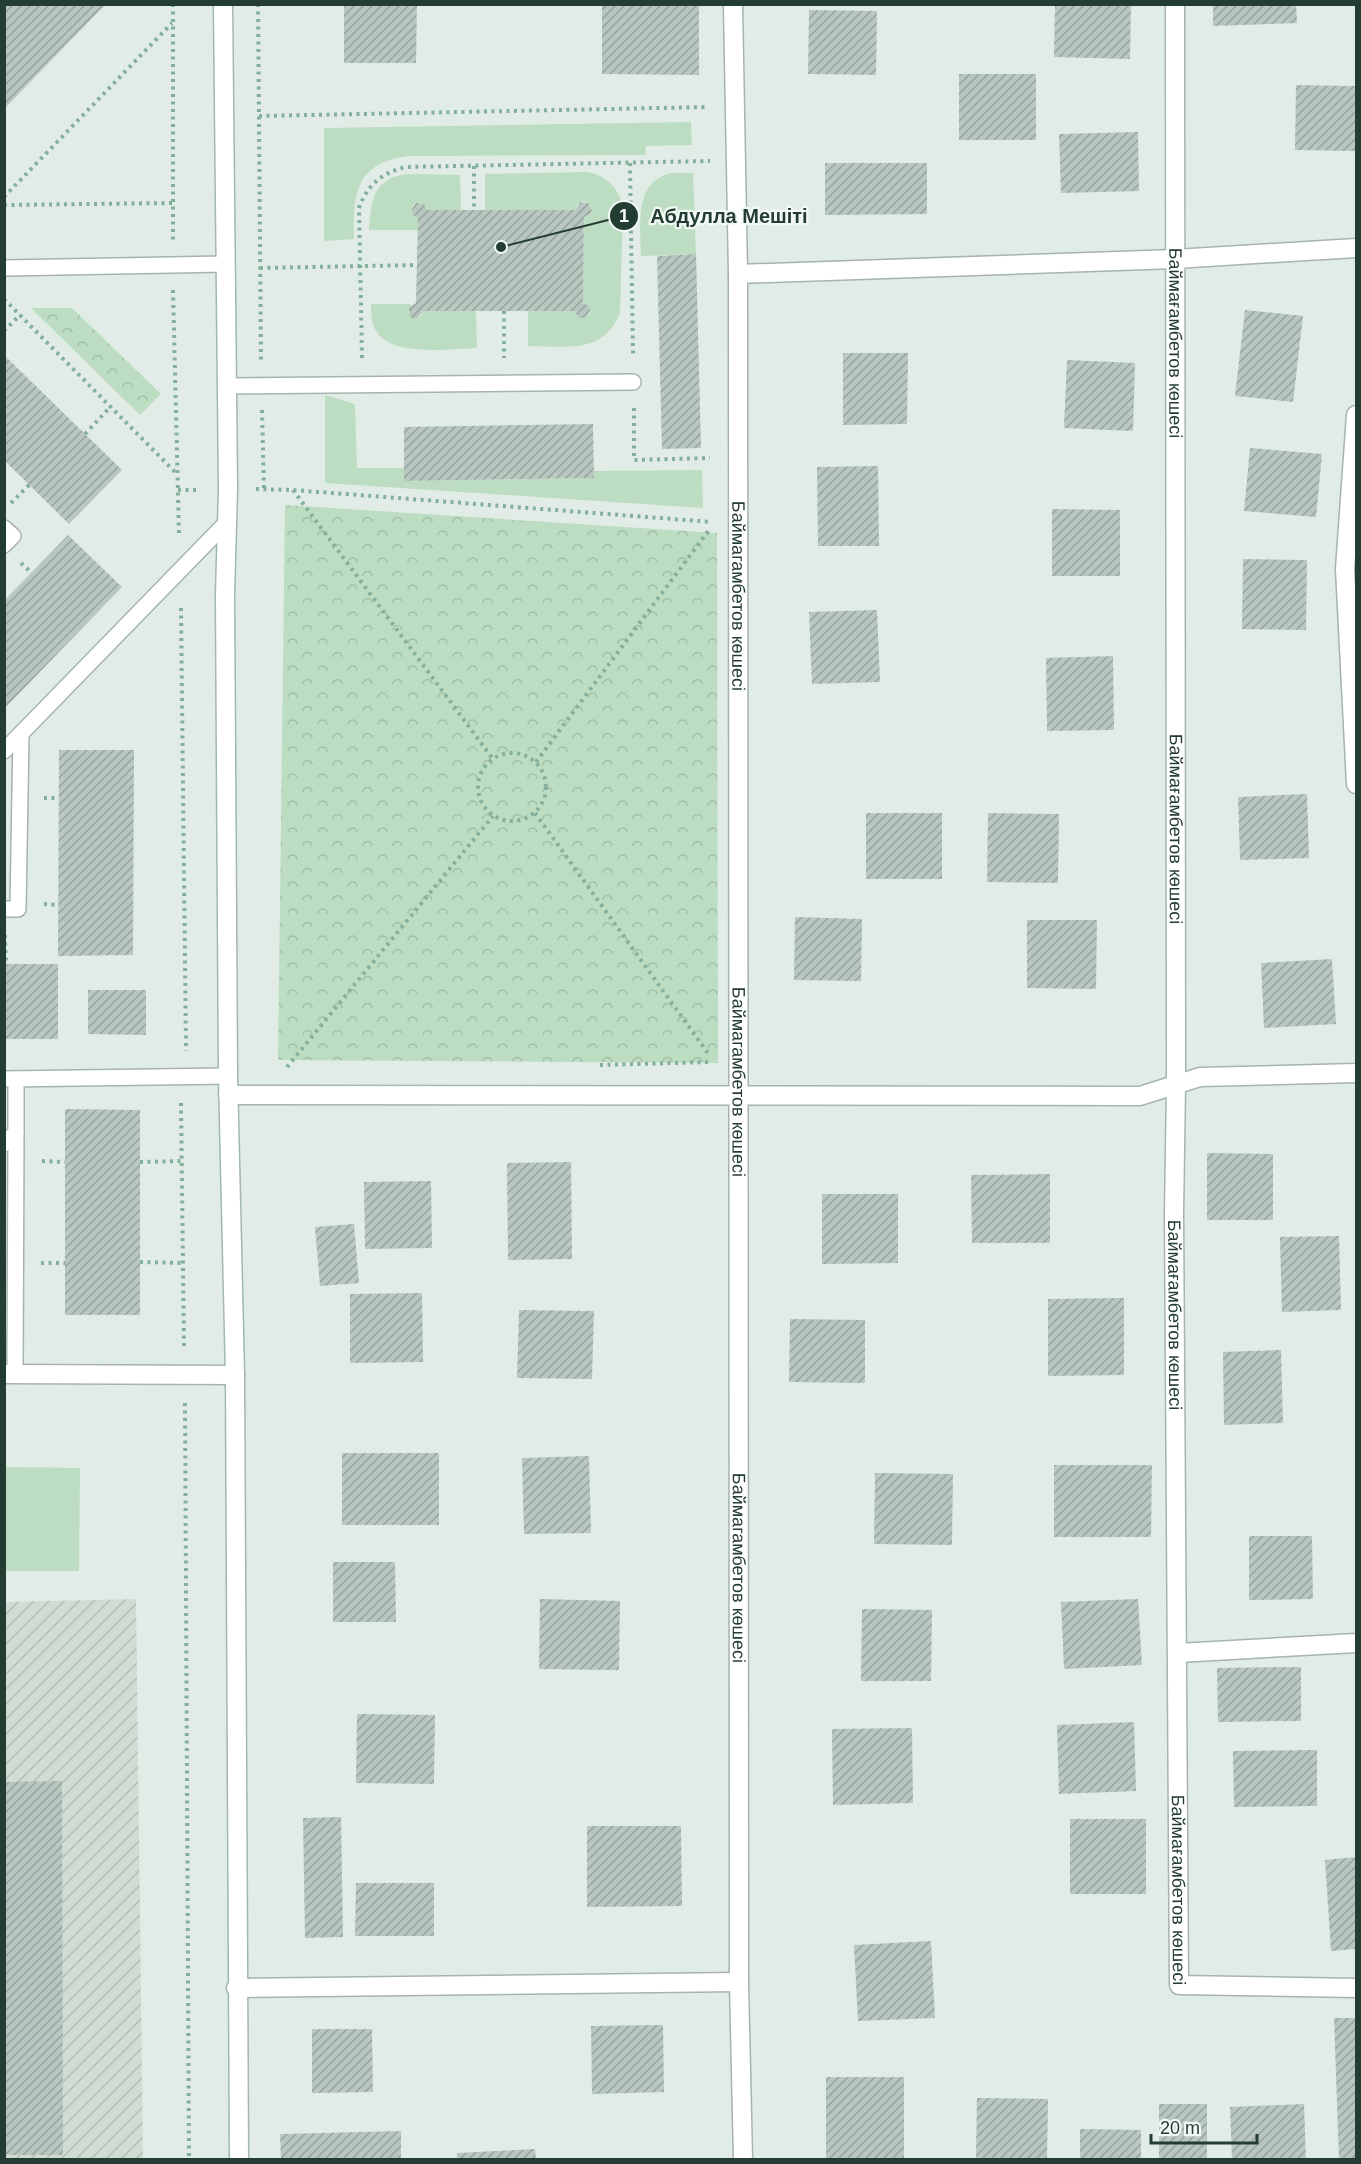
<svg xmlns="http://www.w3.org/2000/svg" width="1361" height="2164" font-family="Helvetica,sans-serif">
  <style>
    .industrial { fill: url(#industrial-furrows) }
    .grass { fill: #bcddc1 }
    .park { fill: url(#park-crowns) }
    .building { fill: url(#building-hatch) }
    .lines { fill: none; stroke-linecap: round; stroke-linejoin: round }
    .lane-casing { stroke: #a5b4ad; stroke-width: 18 }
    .street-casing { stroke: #a5b4ad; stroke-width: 21 }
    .secondary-casing { stroke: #a1b8ad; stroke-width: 21 }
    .path { stroke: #83af9d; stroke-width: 4; stroke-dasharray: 3 4.5; stroke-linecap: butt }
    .lane { stroke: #fff; stroke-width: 15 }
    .street { stroke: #fff; stroke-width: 18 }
    .secondary { stroke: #fff; stroke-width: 18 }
    .labels { text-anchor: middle; stroke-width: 4.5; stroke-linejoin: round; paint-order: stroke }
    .street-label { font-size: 18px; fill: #233d33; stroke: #f3f9f5 }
    .leader { fill: none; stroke: #233d33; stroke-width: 2 }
    .callout-dot { fill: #233d33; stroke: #f3f9f5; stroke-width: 2 }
    .mark-label { font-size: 18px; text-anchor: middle; font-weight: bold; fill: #fff }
    .callout-label { font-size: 20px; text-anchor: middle; font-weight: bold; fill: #233d33; stroke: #f3f9f5; stroke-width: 4.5; stroke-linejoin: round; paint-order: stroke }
  </style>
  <defs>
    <pattern id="industrial-furrows" width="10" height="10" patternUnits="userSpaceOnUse" patternTransform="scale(1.5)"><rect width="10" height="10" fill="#d1dcd5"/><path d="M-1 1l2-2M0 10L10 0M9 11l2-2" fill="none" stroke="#b3beb7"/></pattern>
    <pattern id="park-crowns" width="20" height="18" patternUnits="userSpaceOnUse" patternTransform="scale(1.5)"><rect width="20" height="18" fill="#bcddc1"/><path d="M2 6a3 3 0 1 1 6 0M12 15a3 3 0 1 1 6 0" fill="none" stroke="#a1bfa6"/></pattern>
    <pattern id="building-hatch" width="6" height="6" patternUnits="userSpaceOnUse" patternTransform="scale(1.5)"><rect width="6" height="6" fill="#b8c7bf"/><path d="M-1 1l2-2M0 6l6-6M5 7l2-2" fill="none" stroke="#95a39c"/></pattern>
  </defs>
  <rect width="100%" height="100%" fill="#e2ece7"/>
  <!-- industrial -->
  <path class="industrial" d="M136,1599L143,2159H5L4,1602Z"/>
  <!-- grass -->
  <g class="grass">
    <path d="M691,122L692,145L646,146L645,155L409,156C355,163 353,193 354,239L324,241V128Z"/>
    <path d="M588,172C607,176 618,187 623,206L620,313C603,355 566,346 528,346V311H574L577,316L586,317L590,313L589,306L583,303L584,217L590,214L592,209L588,203L583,201L578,203L576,210H485V174Z"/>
    <path d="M671,173H693L696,254L641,256C641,225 633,182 671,173Z"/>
    <path d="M408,174L460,175L461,210H427L424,204L416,203L412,207V212L418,218V230H369C371,200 373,178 408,174Z"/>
    <path d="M371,304H411L408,312C411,317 414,320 420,317L423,311H476L477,348C451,349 393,357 377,332C371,324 371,314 371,304Z"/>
    <path d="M325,395L355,404L357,468H404V481L593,478L594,471L702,470L703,508L325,483Z"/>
    <path d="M5,1467L80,1468L79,1571H5Z"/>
  </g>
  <!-- park -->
  <g class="park">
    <path d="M31,308H72L161,394L140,415Z"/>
    <path d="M285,505L717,533L718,1063L278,1060Z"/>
  </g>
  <!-- building -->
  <g class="building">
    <path d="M4,4H106L4,109Z"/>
    <path d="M344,4H417L416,63H344Z"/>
    <path d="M602,4H699V75L602,74Z"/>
    <path d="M1055,4H1131L1130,59L1054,57Z"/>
    <path d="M1213,4H1296L1297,23L1213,26Z"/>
    <path d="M809,10L877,11L876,75L808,74Z"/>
    <rect x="959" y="74" width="77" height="66"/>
    <path d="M1296,85L1356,86V151L1295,150Z"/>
    <path d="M1138,132L1139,191L1061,193L1059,134Z"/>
    <path d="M825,163H927V214L825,215Z"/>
    <path d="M580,202L588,203L592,210L590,214L584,217L583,303L589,306L590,311L586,317L579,318L574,311H423L418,318H412L409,314V307L416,303L418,218L412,214V209L416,203L424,204L427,210H576Z"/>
    <path d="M696,254L701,448L662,449L657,256Z"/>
    <path d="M1245,310L1303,316L1293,402L1235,396Z"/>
    <path d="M843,353H908L907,424L843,425Z"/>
    <path d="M4,355L122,470L69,524L4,460Z"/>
    <path d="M1067,360L1135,363L1133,431L1064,428Z"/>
    <path d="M593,424L594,478L404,481V427Z"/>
    <path d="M1250,448L1322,454L1316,517L1244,511Z"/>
    <path d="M878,466L879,546H818L817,467Z"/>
    <path d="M1052,509L1120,510V576H1052Z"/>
    <path d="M68,535L122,587L4,709V601Z"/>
    <path d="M1243,559L1307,560L1306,630L1242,629Z"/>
    <path d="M877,610L880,682L812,684L809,612Z"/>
    <path d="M1113,656L1114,730L1047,731L1046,658Z"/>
    <path d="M59,750H134L133,955L58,956Z"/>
    <path d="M1307,794L1309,858L1240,860L1238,797Z"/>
    <rect x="866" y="813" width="76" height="66"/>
    <path d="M988,813L1059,814L1058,883L987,882Z"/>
    <path d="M795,917L862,919L861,981L794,980Z"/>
    <path d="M1027,920H1097L1096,989L1027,988Z"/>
    <path d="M1332,959L1336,1024L1264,1028L1261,963Z"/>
    <rect x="4" y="964" width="54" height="75"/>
    <path d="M88,990H146V1035L88,1034Z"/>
    <path d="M65,1109L140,1110V1315H65Z"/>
    <path d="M1207,1153L1273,1154V1220H1207Z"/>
    <path d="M571,1162L572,1259L508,1260L507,1163Z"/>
    <path d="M1050,1174V1243H972L971,1175Z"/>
    <path d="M431,1181L432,1248L365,1249L364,1182Z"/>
    <path d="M822,1194H898V1263L822,1264Z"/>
    <path d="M354,1224L359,1283L320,1286L315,1227Z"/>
    <path d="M1339,1236L1341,1310L1282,1312L1280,1237Z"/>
    <path d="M422,1293L423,1362L350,1363V1294Z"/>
    <path d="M1124,1298V1375L1048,1376V1299Z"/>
    <path d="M519,1310L594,1311L592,1379L517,1378Z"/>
    <path d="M790,1319L865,1320V1383L789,1382Z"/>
    <path d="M1281,1350L1283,1423L1224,1425L1223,1352Z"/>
    <rect x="342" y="1453" width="97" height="72"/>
    <path d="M589,1456L591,1533L524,1534L522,1458Z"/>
    <path d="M1054,1465H1152L1151,1537H1054Z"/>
    <path d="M875,1473L953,1474L952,1545L874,1544Z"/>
    <path d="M1249,1536H1312L1313,1599L1249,1600Z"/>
    <path d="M333,1562H395L396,1622H333Z"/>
    <path d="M540,1599L620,1601L619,1670L539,1669Z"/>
    <path d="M1138,1599L1142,1665L1064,1669L1061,1602Z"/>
    <path d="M862,1609L932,1610L931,1681H861Z"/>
    <path d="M1301,1667V1721L1218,1722L1217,1668Z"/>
    <path d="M357,1714L435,1715L434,1784L356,1783Z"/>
    <path d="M1134,1722L1136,1791L1059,1794L1057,1725Z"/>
    <path d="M912,1728L913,1803L833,1805L832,1729Z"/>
    <path d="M1317,1750V1806L1234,1807L1233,1751Z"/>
    <path d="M62,1781L63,2155H4V1782Z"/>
    <path d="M341,1817L343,1937L305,1938L303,1818Z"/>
    <rect x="1070" y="1819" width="76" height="75"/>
    <path d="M587,1826H681L682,1906L587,1907Z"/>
    <path d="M1356,1857V1949L1331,1951L1325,1860Z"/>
    <path d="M356,1883H434V1936H355Z"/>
    <path d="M931,1941L935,2018L858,2021L854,1945Z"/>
    <path d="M1334,2018H1356V2160H1339Z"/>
    <path d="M663,2025L664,2092L592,2094L591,2026Z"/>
    <path d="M312,2029H372L373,2092L312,2093Z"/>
    <rect x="826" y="2077" width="78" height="83"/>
    <path d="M977,2098L1048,2099L1047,2160H976Z"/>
    <rect x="1159" y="2104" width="48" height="56"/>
    <path d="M1304,2104L1306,2160H1232L1230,2107Z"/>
    <path d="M1080,2129L1141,2130V2160H1080Z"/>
    <path d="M401,2131V2160H281L280,2134Z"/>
    <path d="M535,2149L536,2160H457V2153Z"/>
  </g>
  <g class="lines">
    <!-- lane casing -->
    <g class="lane-casing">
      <g id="lane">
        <path d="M4,268L226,264"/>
        <path d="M227,386L633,382"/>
        <path d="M4,528L13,536L4,545"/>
        <path d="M4,751L227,522"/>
        <path d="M4,909H18L21,734"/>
        <path d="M4,1079L228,1076"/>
        <path d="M4,1144L16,1132V1079"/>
        <path d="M15,1374L16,1132"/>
      </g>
    </g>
    <!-- street casing -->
    <g class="street-casing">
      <g id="street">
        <path id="s1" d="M733,4L738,274L739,1982L743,2160"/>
        <path id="s2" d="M1175,4L1176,1086L1174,1213L1179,1985L1356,1988"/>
        <path d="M738,274L1175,259L1356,248"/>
        <path d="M1356,415L1345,569L1356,784"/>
        <path d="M228,1095L1140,1096L1200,1077L1356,1073"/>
        <path d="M4,1374L235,1375"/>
        <path d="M1178,1653L1356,1643"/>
        <path d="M236,1988L739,1982"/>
      </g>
    </g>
    <!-- secondary casing -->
    <g class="secondary-casing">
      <path id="secondary" d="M223,4L228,489L225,595L228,1076L235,1375L239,2160"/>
    </g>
    <!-- path -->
    <g class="path">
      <path d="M173,4V241"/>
      <path d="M258,4L261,361"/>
      <path d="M259,116L708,107"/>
      <path d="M630,163L633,356"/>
      <path d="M474,166V210"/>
      <path d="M4,197L172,23"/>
      <path d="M4,205L173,203"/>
      <path d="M260,268L417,265"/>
      <path d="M173,290L179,535"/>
      <path d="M4,299L177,474"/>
      <path d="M504,311V358"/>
      <path d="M4,331L20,315"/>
      <path d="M362,358L359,208C367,185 382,173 405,167L710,161"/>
      <path d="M634,408V460L710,458"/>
      <path d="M262,410L264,489"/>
      <path d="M85,434L111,406"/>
      <path d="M256,489L293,490L712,522"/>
      <path d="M178,490H200"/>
      <path d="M293,490L493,759"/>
      <path d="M11,503L30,484"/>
      <path d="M21,563L32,573"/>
      <path d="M181,608L186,1051"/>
      <circle cx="512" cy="787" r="34"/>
      <path d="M536,762L709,530"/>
      <path d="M44,798H59"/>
      <path d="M535,813L710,1056"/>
      <path d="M44,904L58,905"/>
      <path d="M5,935L6,964"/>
      <path d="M600,1065L712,1062"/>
      <path d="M287,1067L493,816"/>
      <path d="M181,1103L184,1347"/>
      <path d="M42,1161L65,1162"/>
      <path d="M140,1162L181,1161"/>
      <path d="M140,1262L183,1263"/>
      <path d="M41,1263H65"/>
      <path d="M185,1403L189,2160"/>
    </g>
    <!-- lane -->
    <use href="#lane" class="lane"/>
    <!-- street -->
    <use href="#street" class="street"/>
    <!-- secondary -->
    <use href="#secondary" class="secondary"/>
  </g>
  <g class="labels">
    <!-- street labels -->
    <g class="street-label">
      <text dy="6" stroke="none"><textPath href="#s2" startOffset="339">Баймағамбетов көшесі</textPath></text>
      <text dy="6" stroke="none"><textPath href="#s1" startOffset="592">Баймагамбетов көшесі</textPath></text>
      <text dy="6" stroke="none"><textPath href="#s2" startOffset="825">Баймағамбетов көшесі</textPath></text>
      <text dy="6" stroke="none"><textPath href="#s1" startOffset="1078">Баймагамбетов көшесі</textPath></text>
      <text dy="6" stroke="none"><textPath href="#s2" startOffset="1311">Баймағамбетов көшесі</textPath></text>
      <text dy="6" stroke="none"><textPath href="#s1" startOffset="1564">Баймагамбетов көшесі</textPath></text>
      <text dy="6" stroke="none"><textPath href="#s2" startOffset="1886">Баймағамбетов көшесі</textPath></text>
    </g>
  </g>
  <!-- callouts -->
  <path class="leader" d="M501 247L624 216"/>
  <g class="callout-dot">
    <circle cx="501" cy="247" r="6"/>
    <circle cx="624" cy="216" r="15"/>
  </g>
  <g class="mark-label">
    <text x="624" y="222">1</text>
  </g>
  <g class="callout-label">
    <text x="729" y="223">Абдулла Мешіті</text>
  </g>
  <!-- border -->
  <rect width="1361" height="2164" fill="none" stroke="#233d33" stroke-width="12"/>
  <!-- scale -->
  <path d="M1151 2134v9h106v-9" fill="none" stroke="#233d33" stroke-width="3"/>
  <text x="1160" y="2134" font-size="18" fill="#233d33" stroke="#f3f9f5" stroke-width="4.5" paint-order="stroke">20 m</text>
</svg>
